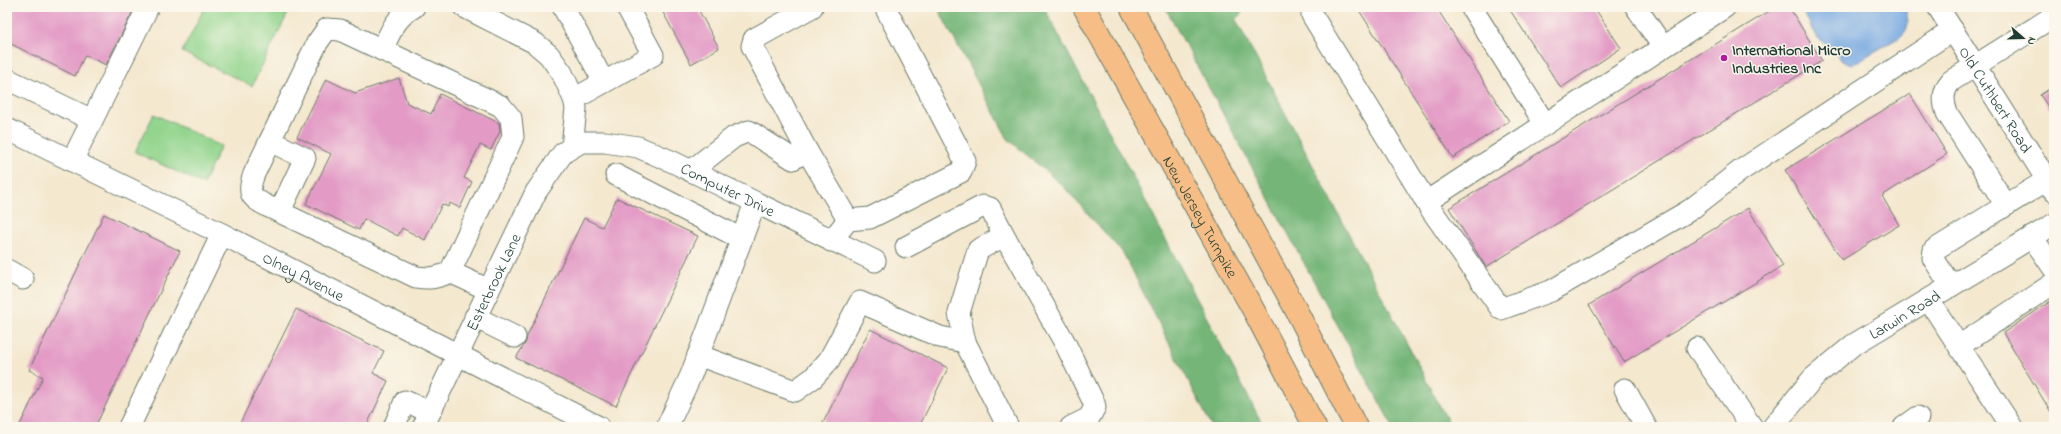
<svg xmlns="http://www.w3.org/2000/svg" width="2061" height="434" font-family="'Indie Flower',sans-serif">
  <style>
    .green { fill: #91d48c; stroke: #588860 }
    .forest { fill: #74b678; stroke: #4a7a56 }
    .water { fill: #75a7e1; stroke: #4a728a }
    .building { fill: #e39bc6 }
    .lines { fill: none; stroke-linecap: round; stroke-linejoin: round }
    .minor-casing { stroke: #6a796a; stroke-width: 23 }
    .highway-casing { stroke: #6a796a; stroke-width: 24 }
    .minor { stroke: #fff; stroke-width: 21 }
    .highway { stroke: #f6be86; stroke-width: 22 }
    .poi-dot { fill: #b5179e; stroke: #fbf7ec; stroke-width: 1.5 }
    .labels { text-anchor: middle; stroke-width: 3; stroke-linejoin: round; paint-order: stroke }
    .poi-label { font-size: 16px; font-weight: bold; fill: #1f3d34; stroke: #fbf7ec; text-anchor: start }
    .street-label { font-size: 16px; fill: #1f3d34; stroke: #fbf7ec }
  </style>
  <rect width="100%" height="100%" fill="#fbf7ec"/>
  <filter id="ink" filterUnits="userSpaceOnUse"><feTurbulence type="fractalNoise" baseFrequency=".025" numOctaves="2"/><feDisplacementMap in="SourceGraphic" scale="8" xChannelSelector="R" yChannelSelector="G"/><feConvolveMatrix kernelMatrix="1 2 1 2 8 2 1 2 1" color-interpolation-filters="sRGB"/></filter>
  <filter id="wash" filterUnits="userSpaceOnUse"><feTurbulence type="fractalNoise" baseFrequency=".012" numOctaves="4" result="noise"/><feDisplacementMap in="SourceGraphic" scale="16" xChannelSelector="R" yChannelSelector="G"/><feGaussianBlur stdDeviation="0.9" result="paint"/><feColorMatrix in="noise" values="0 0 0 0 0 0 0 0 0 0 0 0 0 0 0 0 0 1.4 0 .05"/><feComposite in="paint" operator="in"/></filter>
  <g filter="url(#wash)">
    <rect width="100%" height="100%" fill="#f4e8cf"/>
    <!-- green -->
    <g class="green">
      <path d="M205,7H286L290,9L252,86L182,52Z"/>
      <path d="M154,114L221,146L203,184L135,152Z"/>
    </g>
    <!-- forest -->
    <g class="forest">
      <path d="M937,7H1044L1264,427H1212L1123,253L1063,186L1008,139Z"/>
      <path d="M1165,7H1246L1236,20L1451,427H1393Z"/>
    </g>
    <!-- water -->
    <path class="water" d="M1800,7H1905C1908,19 1911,28 1900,37L1851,65L1842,61L1834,51L1818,38Z"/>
    <g id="blocks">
      <!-- building -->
      <g class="building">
        <path d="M7,7H135L106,65L85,55L75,76L7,42Z"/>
        <path d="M660,7H697L719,48L691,64Z"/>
        <path d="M1357,7H1436L1509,121L1453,158Z"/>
        <path d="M1508,7H1594L1621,48L1561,88Z"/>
        <path d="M1776,7H1789L1822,61L1486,267L1449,208Z"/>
        <path d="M399,78L407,103L431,114L440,94L499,123L500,131L491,150L480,145L464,178L472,182L460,208L450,203L448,207L442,204L425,240L402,228L398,236L364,219L359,230L306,204L331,154L297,137L326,79L355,93Z"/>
        <path d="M2054,86V115L2040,95Z"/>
        <path d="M1910,94L1947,154L1882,196L1899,225L1842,260L1785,170Z"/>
        <path d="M617,198L698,236L616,406L516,358L526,342L527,336L584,218L602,227Z"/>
        <path d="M1748,208L1783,266L1624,362L1589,305Z"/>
        <path d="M104,214L180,251L95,427H19L43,377L29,370Z"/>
        <path d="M2054,299V417L2003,333Z"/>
        <path d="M296,309L384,351L373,373L388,381L366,427H238Z"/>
        <path d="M870,329L948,368L919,427H821Z"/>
      </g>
    </g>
  </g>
  <g filter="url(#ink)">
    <use href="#blocks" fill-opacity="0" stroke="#6a796a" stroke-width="1"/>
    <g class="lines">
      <!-- minor casing -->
      <g class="minor-casing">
        <g id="minor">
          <path d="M464,7L535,43L549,55L562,73L574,99L576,108L572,147"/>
          <path d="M563,7L604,82"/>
          <path d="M1312,7V15L1430,208L1501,309L1551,291L1690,210L1740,171L1953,30"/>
          <path d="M1471,7L1545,124"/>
          <path d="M1636,7L1663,47"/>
          <path id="s1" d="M1938,7L2054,191"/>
          <path d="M327,29L340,30L501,106L511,118L513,137L450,272C437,278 430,279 416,277L267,206C250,197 247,193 254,174L317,43Z"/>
          <path d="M382,50C391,31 395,18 414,7"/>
          <path d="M7,79L92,120"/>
          <path d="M574,99L653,55L627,7"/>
          <path id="s2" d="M7,129L222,234L599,427"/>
          <path d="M270,141L305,158L280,211"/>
          <path d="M807,151L848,220"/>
          <path d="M72,161L148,7"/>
          <path d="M691,171L734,137L749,131L793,159L807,151L752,46L754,39L812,7"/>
          <path d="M616,175L742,239"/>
          <path d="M1426,202L1725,7"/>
          <path d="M2006,205L1947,113C1943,102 1942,91 1951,81L2054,16"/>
          <path d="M2032,237L2054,269"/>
          <path d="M831,241L848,220L870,218L961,172L965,161L885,7"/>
          <path d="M906,247L983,206L990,208L1006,239"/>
          <path d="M7,270L23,279"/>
          <path d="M450,272L489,290"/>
          <path d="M1951,286L1933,258L1934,250L2047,180"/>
          <path d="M1928,299L2012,427"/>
          <path d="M475,317L515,337"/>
          <path d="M1959,346L2054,283"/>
          <path d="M1697,348L1752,427"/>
          <path d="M698,355L795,391L813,378L829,360L860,302L940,337L965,342"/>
          <path d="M1625,389L1646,427"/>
          <path d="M129,427L222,234"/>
          <path d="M394,427L405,401L430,412"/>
          <path id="s3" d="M423,427L536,192L563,153L581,142H605L638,147L673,162L875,261"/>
          <path d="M667,427L691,375L755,203"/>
          <path d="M1008,427L965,342L959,313L978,250L998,239H1006L1065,343L1094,403L1095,407L1089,418L1071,427"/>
          <path id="s4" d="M1773,427L1813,378L1853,345L2054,224"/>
          <path d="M1904,427L1918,417"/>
        </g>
      </g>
      <!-- highway casing -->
      <g class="highway-casing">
        <g id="highway">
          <path id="s5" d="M1084,7L1254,311L1315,427"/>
          <path d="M1131,7L1294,306L1356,427"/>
        </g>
      </g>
      <!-- minor -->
      <use href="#minor" class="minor"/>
      <!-- highway -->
      <use href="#highway" class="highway"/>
    </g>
  </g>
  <!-- markers -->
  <circle class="poi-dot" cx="1724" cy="58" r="4"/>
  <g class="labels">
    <!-- poi labels -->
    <g class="poi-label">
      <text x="1732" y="55">International Micro<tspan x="1732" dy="18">Industries Inc</tspan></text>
    </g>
    <!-- street labels -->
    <g class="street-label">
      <text dy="6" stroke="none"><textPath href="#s1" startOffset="109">Old Cuthbert Road</textPath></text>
      <text dy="6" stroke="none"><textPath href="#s3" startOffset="486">Computer Drive</textPath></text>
      <text dy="6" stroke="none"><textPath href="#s5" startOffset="240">New Jersey Turnpike</textPath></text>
      <text dy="6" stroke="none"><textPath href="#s2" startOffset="331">Olney Avenue</textPath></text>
      <text dy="6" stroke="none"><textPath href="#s3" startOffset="161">Esterbrook Lane</textPath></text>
      <text dy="6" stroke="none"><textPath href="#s4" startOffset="175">Larwin Road</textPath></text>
    </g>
  </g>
  <!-- margin -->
  <rect width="2061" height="434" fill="none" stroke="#fbf7ec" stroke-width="24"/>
  <!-- north arrow -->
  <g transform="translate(2023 38) rotate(110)" stroke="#fbf7ec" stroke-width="3" paint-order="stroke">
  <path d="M0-3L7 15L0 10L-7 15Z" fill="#1f3d34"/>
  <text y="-6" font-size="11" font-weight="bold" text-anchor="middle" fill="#1f3d34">N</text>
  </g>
</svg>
